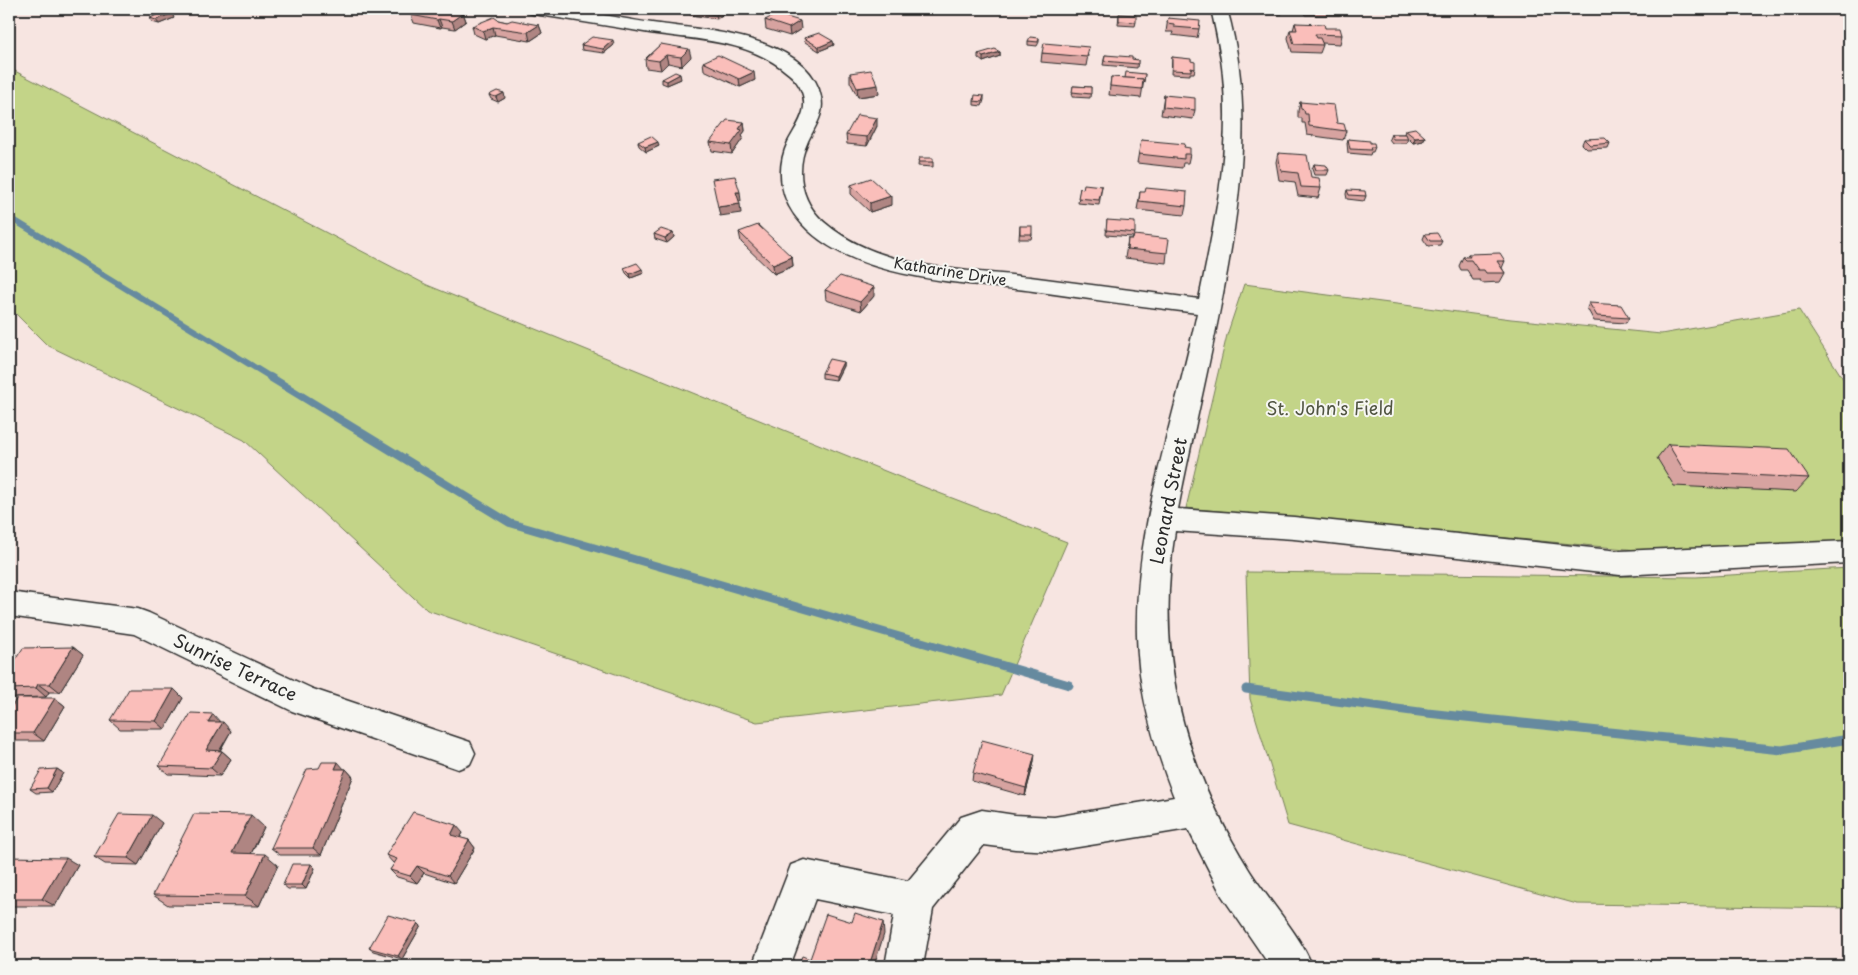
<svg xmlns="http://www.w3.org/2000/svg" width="1858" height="975" font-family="'Playpen Sans',sans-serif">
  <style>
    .green { fill: #c3d488; stroke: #77805a }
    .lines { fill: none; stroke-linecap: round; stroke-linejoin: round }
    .stream-far2 { stroke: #668a9f; stroke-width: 6 }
    .stream-far1 { stroke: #668a9f; stroke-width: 8 }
    .stream { stroke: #668a9f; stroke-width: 9 }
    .minor-casing { stroke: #2b2b2b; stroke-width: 3 }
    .minor { fill: #f6f6f2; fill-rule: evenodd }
    .wall { fill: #d7a3a0; stroke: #2b2b2b }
    .shaded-wall { fill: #af8582; stroke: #2b2b2b }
    .building { fill: #fabeba; stroke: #2b2b2b }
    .labels { text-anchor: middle; stroke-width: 4; stroke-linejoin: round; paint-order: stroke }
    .far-street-label { font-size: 15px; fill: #2b2b2b; stroke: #f6f6f2 }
    .park-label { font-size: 18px; fill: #515542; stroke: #f6f6f2 }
    .street-label { font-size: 18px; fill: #2b2b2b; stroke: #f6f6f2 }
  </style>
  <rect width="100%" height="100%" fill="#f7e5e1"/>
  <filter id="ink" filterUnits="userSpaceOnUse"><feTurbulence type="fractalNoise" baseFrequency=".02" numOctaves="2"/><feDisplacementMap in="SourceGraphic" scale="10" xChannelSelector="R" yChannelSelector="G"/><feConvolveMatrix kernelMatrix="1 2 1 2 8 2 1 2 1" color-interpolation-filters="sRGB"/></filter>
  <g filter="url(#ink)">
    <!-- green -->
    <g class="green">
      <path d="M9,68L427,285L939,493L1067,542L1001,695L757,722L427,610L244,440L47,345L9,307Z"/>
      <path d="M1244,284L1511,319L1661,334L1799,310L1849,388V542L1637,550L1186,508L1227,335Z"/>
      <path d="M1849,568V908L1577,904L1288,825L1250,699L1246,572L1696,577Z"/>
    </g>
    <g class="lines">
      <!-- stream-far2 -->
      <path class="stream-far2" d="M9,217L272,378"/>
      <!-- stream-far1 -->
      <path class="stream-far1" d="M270,377L510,523L922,643"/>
      <!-- stream -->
      <g class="stream">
        <path d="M918,641L1069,685"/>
        <path d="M1246,689L1427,713L1782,750L1849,739"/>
      </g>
      <!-- minor casing -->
      <g class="minor-casing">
        <g id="minor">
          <path d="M525,9C568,6 609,17 652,23C700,30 809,35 821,97C825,114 815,126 808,141C795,169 800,201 824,222C879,270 962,269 1030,277C1087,284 1143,292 1199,299C1214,226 1231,151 1223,76C1221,53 1216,31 1211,9H1227C1253,100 1242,191 1225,283C1211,359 1193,433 1178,509L1294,517L1620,551L1849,541V563L1620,575L1294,539L1175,531C1155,656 1182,761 1248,868C1266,898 1301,935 1312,966H1270L1222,896L1188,829L1054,851L1015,849L984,845L933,909L923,966H885L894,915L815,899L790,966H752L791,865L804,860L908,881L961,817L982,810L1015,815L1054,817L1174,797C1154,746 1138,691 1137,636C1134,526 1175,419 1197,313C1142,306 1087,299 1033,291C963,282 853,280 802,224C780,201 775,170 788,142C793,132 800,123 803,112C807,97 800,83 789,74C750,40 699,40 650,33C611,26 572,20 533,14L527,12Z"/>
          <path d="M9,592L138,609L149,613L313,689L470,742L475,753L470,764L458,769L292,711L134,634L9,616Z"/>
        </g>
      </g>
      <!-- minor -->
      <use href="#minor" class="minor"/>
    </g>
    <!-- wall -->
    <g class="wall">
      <path d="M692,9H724L725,12L717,19L690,15V11Z"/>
      <path d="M1250,9H1286V10H1283L1282,14H1253Z"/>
      <path d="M1301,9H1340L1341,11L1340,15H1305Z"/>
      <path d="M429,11L463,13L466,21L455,29L442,27L440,28L414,23L411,15Z"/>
      <path d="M1119,14L1136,22L1135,26L1118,25Z"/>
      <path d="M150,18H174L159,24L152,22Z"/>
      <path d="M1168,18L1199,29L1197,38L1172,35L1173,32H1166Z"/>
      <path d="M498,20L507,22L539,25L542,33L530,41L495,35L485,39L474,34L472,26Z"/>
      <path d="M765,20L801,29L790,36L766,29Z"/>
      <path d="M1295,23L1325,28L1342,35L1340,44L1322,43L1323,45L1320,53L1292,52L1288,38L1290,30H1293Z"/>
      <path d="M804,38L834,45L819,51L805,42Z"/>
      <path d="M1039,38V42L1037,46L1028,45V41Z"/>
      <path d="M661,44L691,57L682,66L668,63L661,70L646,68L645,59Z"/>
      <path d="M581,45H614L604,53L582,50Z"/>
      <path d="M1000,52V56L983,62L978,58V54Z"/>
      <path d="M1042,53L1088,55L1086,66L1041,62Z"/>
      <path d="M1105,55L1138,60L1137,68L1103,65Z"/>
      <path d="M1172,57L1191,61L1195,69L1194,73H1190V75L1171,74Z"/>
      <path d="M703,62L755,80L740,87L704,70Z"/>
      <path d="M850,73L879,94L858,97L850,82Z"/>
      <path d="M1145,74L1141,98L1109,95L1111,77L1125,78Z"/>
      <path d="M662,79H681L667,85L662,83Z"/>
      <path d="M1073,86L1091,87L1090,98L1072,97Z"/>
      <path d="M489,95L505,98L498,102L491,99Z"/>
      <path d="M1164,95L1195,110L1193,119L1161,115Z"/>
      <path d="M984,96V100L982,106L974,105V101Z"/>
      <path d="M1300,102L1337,123L1346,131L1343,140L1307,135L1305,123H1302V118H1298V111Z"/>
      <path d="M744,122L745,131L742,135L743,138L732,154L712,151L710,142Z"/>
      <path d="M877,126L867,146L847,144L846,135Z"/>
      <path d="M1405,130L1425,137L1423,141L1413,143L1408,138V139L1406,143H1392L1389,139L1391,134H1404Z"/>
      <path d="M1348,139L1370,143L1375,147L1373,152H1371L1370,155L1348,153L1347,143Z"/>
      <path d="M1584,139L1610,143L1608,148L1587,149L1582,144Z"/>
      <path d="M1141,140L1184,147L1190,154L1188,163H1183L1182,168L1137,163Z"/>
      <path d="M638,142L659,146L646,152L639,146Z"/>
      <path d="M1278,153L1311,177L1321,188L1318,198L1298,196L1295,182L1279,180L1276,162Z"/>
      <path d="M919,158L933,162V167L918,166Z"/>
      <path d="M1314,164L1329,170L1327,175H1314L1312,169Z"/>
      <path d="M851,185L891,205L870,212L851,194Z"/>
      <path d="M1102,186L1099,205L1078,203L1080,188L1083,189Z"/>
      <path d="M1347,190L1366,196L1364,201L1347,199L1346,194Z"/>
      <path d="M1140,192L1186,206L1184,215L1137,210Z"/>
      <path d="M1107,220L1135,233L1134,235L1167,253L1166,263L1125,258L1128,239H1133V237L1106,235Z"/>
      <path d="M1020,226L1032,234L1031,239H1019Z"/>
      <path d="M739,232L792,257L793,266L774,274L741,242Z"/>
      <path d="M673,233L674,237L667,243L655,239L654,234Z"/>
      <path d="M1425,234L1442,241L1440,245L1428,246L1423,239Z"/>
      <path d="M1468,254L1505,261L1502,268L1505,273L1500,282L1482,283L1480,280H1473L1467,270H1461L1459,266L1463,257H1466Z"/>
      <path d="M624,268L644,273L631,278L626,273Z"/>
      <path d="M825,290L874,296L861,311L826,300Z"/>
      <path d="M1589,303L1629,318L1626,323L1594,321L1587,308Z"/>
      <path d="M843,362V366L836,380L822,378V373Z"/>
      <path d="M1668,444L1809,478L1796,492L1674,486L1657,458Z"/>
      <path d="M73,647L83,655L60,692H49L46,697L9,698V669Z"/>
      <path d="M55,698L65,706L44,741H9V711Z"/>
      <path d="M183,698L165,729H120L110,720Z"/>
      <path d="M221,722L231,731L220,751H222L231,759L220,776L168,774L159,766Z"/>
      <path d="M1034,762L1025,796L972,781L973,773Z"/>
      <path d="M57,769L63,773L52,792L36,793L30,789Z"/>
      <path d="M344,769H346L353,777L321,855H280L271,848Z"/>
      <path d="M162,823L138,865L105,864L94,857Z"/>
      <path d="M264,827L251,854L278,865L259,906L168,905L153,895Z"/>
      <path d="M463,833L460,838L469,840L475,848L454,883L424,873L417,883L397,877L390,870L395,863H393L386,855Z"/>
      <path d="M9,857L78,865L55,906H9Z"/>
      <path d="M311,864L315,868L306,889H288L283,885Z"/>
      <path d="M421,926L402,959L373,951L369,948Z"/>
    </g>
    <!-- shaded-wall -->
    <g class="shaded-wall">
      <path d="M723,9H724L725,12L717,19L716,15Z"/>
      <path d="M172,13L174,18L159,24L156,20Z"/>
      <path d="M463,13L466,21L455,29L452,21Z"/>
      <path d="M439,19L442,27L440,28L437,20Z"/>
      <path d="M800,21L801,29L790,36L789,28Z"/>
      <path d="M539,25L542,33L530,41L528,32Z"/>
      <path d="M493,27L495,35L485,39L483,31Z"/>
      <path d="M613,40L614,45L604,53L603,49Z"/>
      <path d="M833,41L834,45L819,51V47Z"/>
      <path d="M689,49L691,57L682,66L681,57Z"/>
      <path d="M1000,52V56L983,62V57Z"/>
      <path d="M666,55L668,63L661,70L659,61Z"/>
      <path d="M754,72L755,80L740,87L739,79Z"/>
      <path d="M680,74L681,79L667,85V81Z"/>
      <path d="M878,85L879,94L858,97L857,88Z"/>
      <path d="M504,93L505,98L498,102L496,97Z"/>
      <path d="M877,118V126L867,146V137Z"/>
      <path d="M744,122L745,131L742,135L743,138L732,154L731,145L739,129Z"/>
      <path d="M1425,137L1423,141L1413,143L1415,138Z"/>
      <path d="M658,142L659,146L646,152L645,147Z"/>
      <path d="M736,192H740L741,201H738Z"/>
      <path d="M891,196V205L870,212V203Z"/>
      <path d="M740,204L741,213L720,216L718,207Z"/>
      <path d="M673,233L674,237L667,243L665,238Z"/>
      <path d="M792,257L793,266L774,274L773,265Z"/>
      <path d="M642,269L644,273L631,278L630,274Z"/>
      <path d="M874,287V296L861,311L860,302Z"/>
      <path d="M843,362V366L836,380V376Z"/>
      <path d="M73,647L83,655L60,692L50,684Z"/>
      <path d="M38,684L49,692L46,697L36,688Z"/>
      <path d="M174,689L183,698L165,729L156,721Z"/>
      <path d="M55,698L65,706L44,741L33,733Z"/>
      <path d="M213,714L221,723L208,722Z"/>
      <path d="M223,722L231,731L215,758L206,750Z"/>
      <path d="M222,751L231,759L220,776L211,768Z"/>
      <path d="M1035,754L1034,762L1025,796L1026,788Z"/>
      <path d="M338,762L345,770L346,769L353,777L321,855L313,848L335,769Z"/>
      <path d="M57,769L63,773L52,792L47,788Z"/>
      <path d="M152,815L162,823L138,865L128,858Z"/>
      <path d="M251,815L264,827L246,864L232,853Z"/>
      <path d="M456,825L463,833L457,842L451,835Z"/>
      <path d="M469,840L475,848L454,883L448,876Z"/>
      <path d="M265,854L278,865L259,906L245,896Z"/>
      <path d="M66,858L78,865L55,906L42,899Z"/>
      <path d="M311,864L315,868L306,889L302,885Z"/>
      <path d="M417,866L424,873L417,883L410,876Z"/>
      <path d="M883,922L884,934L874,966H869Z"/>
      <path d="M418,923L421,926L402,959L398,956Z"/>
    </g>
    <!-- building -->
    <g class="building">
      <path d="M433,9H436L463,13L452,21L439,19L437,20L411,15L419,10L429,11Z"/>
      <path d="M692,9H723L716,15L690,11Z"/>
      <path d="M1304,9H1340L1341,11H1306Z"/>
      <path d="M166,11L172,13L156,20L150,18Z"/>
      <path d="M777,14L800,21L789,28L765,20Z"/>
      <path d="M1119,14L1136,15V22L1119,21Z"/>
      <path d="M494,17L498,20L507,22L512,20L539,25L528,32L493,27L483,31L472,26Z"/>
      <path d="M1168,18L1200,21L1199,29L1174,27V24L1167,23Z"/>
      <path d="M1295,23L1324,24L1325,28H1340L1342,35L1315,34L1317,38H1320L1323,45L1294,44L1290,30H1297Z"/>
      <path d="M819,33L833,41L819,47L804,38Z"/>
      <path d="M592,37L613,40L603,49L581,45Z"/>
      <path d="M1030,37L1039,38L1038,42L1028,41Z"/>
      <path d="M1044,43L1089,47L1087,57L1042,53Z"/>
      <path d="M661,44L689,49L681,57L666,55L659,61L645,59Z"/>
      <path d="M995,49L1000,52L983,57L978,54Z"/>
      <path d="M718,55L754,72L739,79L703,62Z"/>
      <path d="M1105,55L1132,57V59L1138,60V64L1104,61Z"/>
      <path d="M1172,57L1191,59V61L1195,62V69L1191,68V71L1172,70Z"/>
      <path d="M871,70L878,85L857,88L850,73Z"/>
      <path d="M675,72L680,74L667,81L662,79Z"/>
      <path d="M1126,72L1145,74L1144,82L1143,81V79L1125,78Z"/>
      <path d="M1111,77L1143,79L1142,89L1110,86Z"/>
      <path d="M1073,86L1091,87V94L1072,92Z"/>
      <path d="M497,91L504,93L496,97L489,95Z"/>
      <path d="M975,95L984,96L982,102L974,101Z"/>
      <path d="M1164,95L1195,98V110L1163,107Z"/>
      <path d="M1300,102L1334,105L1337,123L1344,124L1346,131L1309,126L1308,114H1305L1304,110L1301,109Z"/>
      <path d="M857,115L877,118L867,137L846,135Z"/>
      <path d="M727,120L744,122L739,129L742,130L731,145L710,142Z"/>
      <path d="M1415,128L1425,137L1415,138L1405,130Z"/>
      <path d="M1391,134H1406L1408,139H1393Z"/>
      <path d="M651,136L658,142L645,147L638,142Z"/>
      <path d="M1605,138L1610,143L1590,145L1584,139Z"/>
      <path d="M1348,139L1370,141V143H1374L1375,147H1370L1371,150L1350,149Z"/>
      <path d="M1141,140L1185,144L1184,147L1190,148V154H1184V159L1139,154Z"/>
      <path d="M1278,153L1307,155L1311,177L1319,178L1321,188L1301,187L1298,173L1281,171Z"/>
      <path d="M919,158H933V162H918Z"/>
      <path d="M1314,164L1326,165L1329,170H1316Z"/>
      <path d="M735,176L740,192H736L740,204L718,207L712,179Z"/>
      <path d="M871,178L891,196L870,203L851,185Z"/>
      <path d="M1084,184L1102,186L1099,200L1078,198L1080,188L1083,189Z"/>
      <path d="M1146,188L1187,192L1186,206L1139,201L1140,192H1145Z"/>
      <path d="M1347,190L1365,191L1366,196L1349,195Z"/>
      <path d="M1107,220L1135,222V233L1106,230Z"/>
      <path d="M758,225L792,257L773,265L739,232Z"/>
      <rect x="1020" y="226" width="12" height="8"/>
      <path d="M661,229L673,233L665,238L654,234Z"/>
      <path d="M1437,233L1442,241H1430L1425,234Z"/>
      <path d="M1134,235L1169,239L1167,253L1127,249L1128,239H1133Z"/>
      <path d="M1500,253L1505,261H1497L1505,273H1486L1484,270H1478L1471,260H1466L1463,257H1470L1468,254Z"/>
      <path d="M637,263L642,269L630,274L624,268Z"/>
      <path d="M840,276L874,287L860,302L825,290Z"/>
      <path d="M1589,303L1621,305L1629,318L1597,316Z"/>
      <path d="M829,359L843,362L836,376L822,373Z"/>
      <path d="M1668,444L1789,449L1809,478L1685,472Z"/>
      <path d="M73,647L50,684H38L36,688L9,689V669L23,648Z"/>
      <path d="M129,689H174L156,721L110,720Z"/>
      <path d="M17,698H55L33,733H9V711Z"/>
      <path d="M191,713L213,714L208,722H223L206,750L222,751L211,768L159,766Z"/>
      <path d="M982,740L1035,754L1026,788L973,773Z"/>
      <path d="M322,762H338L335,769H346L313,848H271L307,769L319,768Z"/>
      <path d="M57,769L47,788L30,789L41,770Z"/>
      <path d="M413,812L456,825L451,835L469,840L448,876L417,866L410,876L390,870L397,859L386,855Z"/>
      <path d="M119,814L152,815L128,858L94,857Z"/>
      <path d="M194,814L251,815L232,853L265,854L245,896L153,895Z"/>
      <path d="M9,857L66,858L42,899H9Z"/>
      <path d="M292,864H311L302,885H283Z"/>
      <path d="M855,913L883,922L869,966H798L802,956L810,959L826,914L852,922Z"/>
      <path d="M388,915L418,923L398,956L369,948Z"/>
    </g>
  </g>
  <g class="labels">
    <!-- far-street labels -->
    <g class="far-street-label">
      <text transform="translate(950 272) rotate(9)" y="5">Katharine Drive</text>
    </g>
    <!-- park labels -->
    <g class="park-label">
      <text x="1330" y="415">St. John's Field</text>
    </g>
    <!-- street labels -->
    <g class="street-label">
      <text transform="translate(1169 501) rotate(-79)" y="6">Leonard Street</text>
      <text transform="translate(235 668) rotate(25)" y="6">Sunrise Terrace</text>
    </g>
  </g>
  <!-- margin -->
  <rect width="1858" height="975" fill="none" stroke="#f6f6f2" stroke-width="30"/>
  <rect x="15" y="15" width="1828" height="945" fill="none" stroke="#2b2b2b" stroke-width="2" filter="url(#ink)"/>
</svg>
